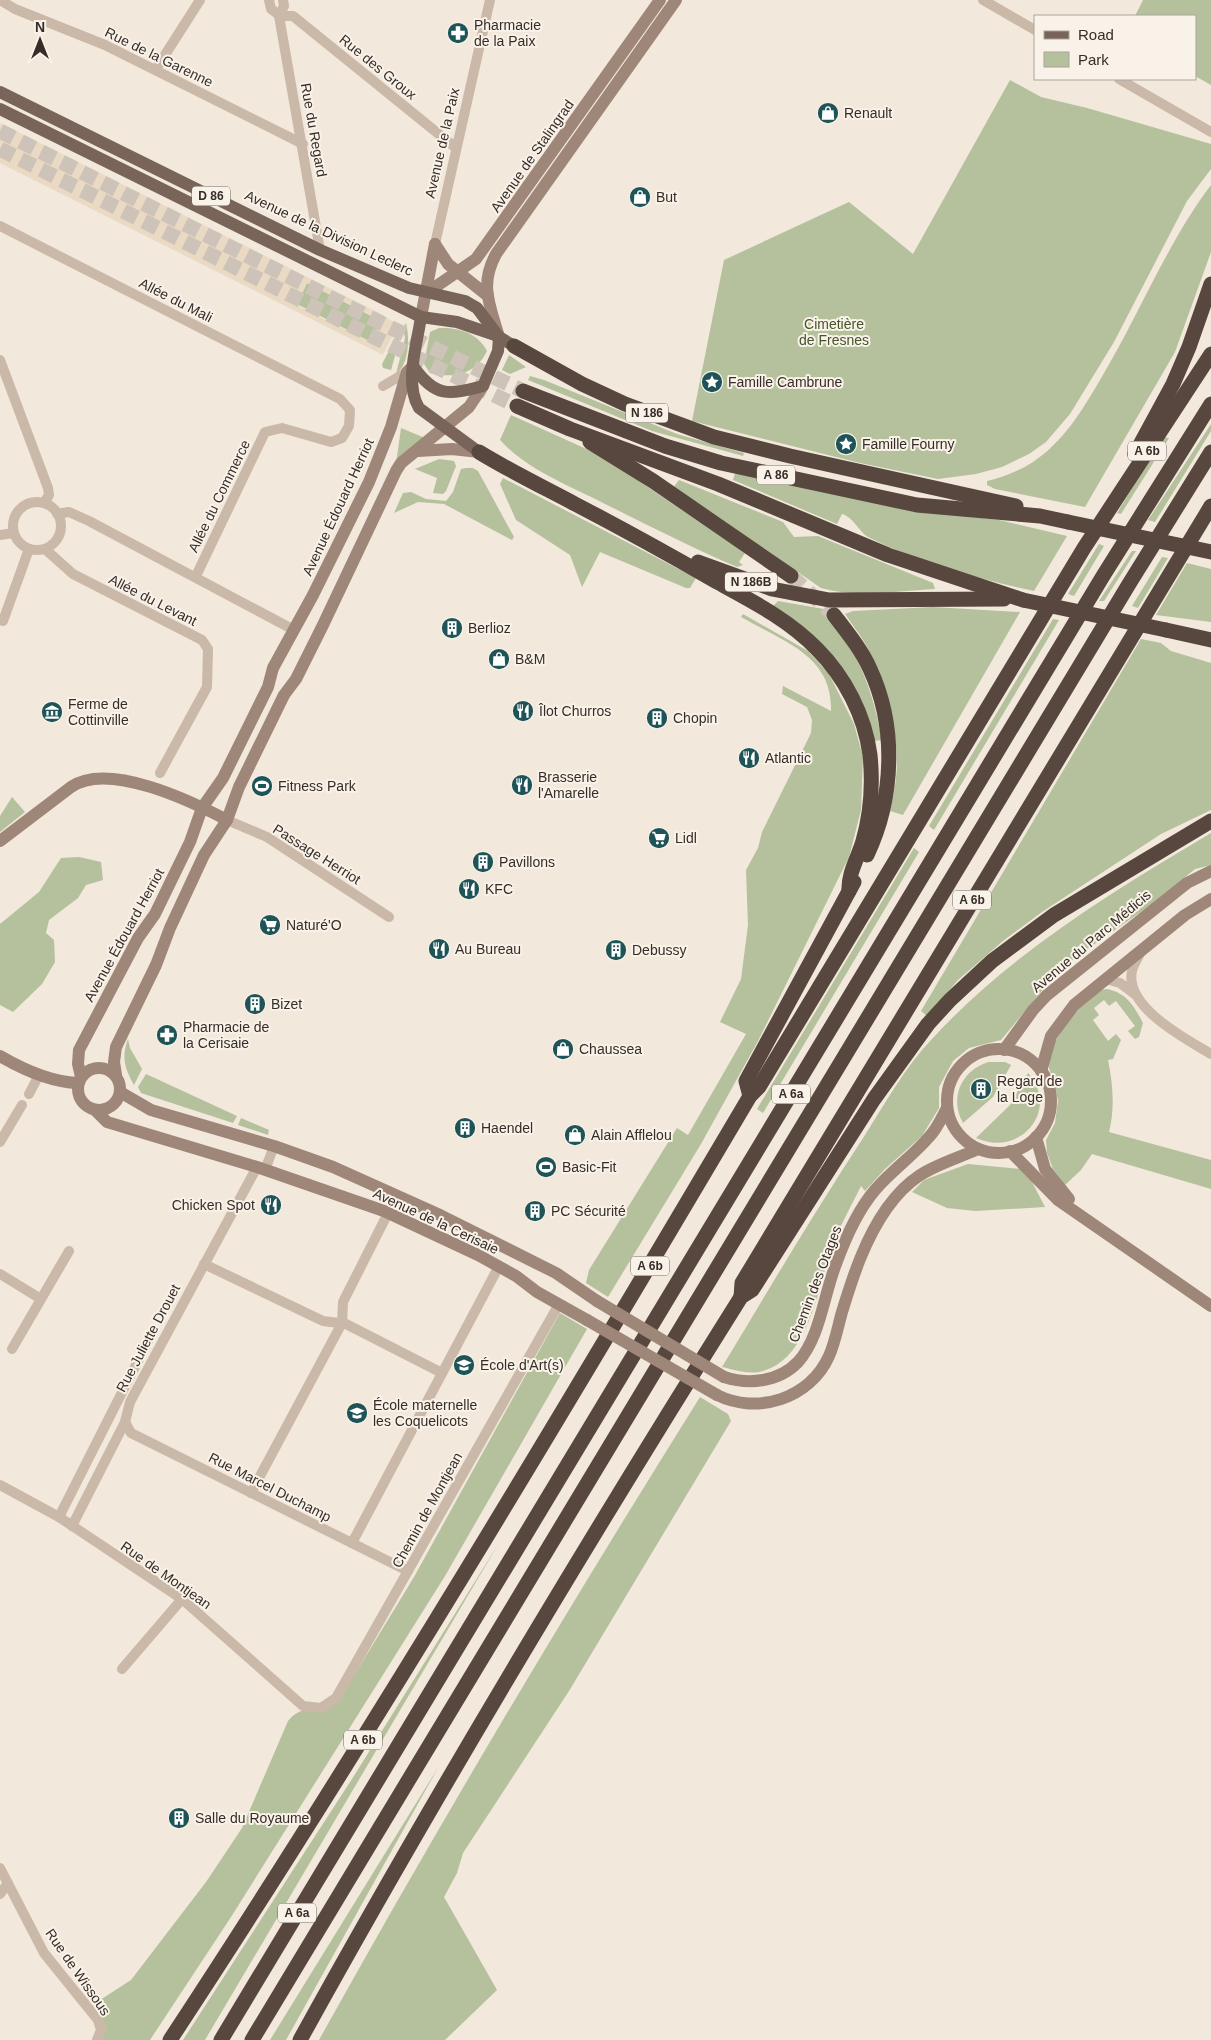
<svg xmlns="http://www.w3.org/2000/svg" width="1211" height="2040" font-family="Arial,sans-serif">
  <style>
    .green { fill: #b4c19c }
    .plaza { fill: #ead9c3; fill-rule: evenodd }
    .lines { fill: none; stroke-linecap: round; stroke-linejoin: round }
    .highway-tunnel { stroke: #cdc3b8; stroke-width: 15; stroke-dasharray: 15 8; stroke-linecap: butt }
    .street { stroke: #cab8a8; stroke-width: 10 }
    .secondary { stroke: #9e8779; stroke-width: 12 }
    .primary { stroke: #796459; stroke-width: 12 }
    .highway { stroke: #58473f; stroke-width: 15 }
    .secondary-bridge { stroke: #9e8779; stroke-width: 12 }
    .highway-bridge { stroke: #58473f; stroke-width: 15 }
    .labels { text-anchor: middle; stroke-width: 4; stroke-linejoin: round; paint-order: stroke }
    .shield { fill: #f9f2e8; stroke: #716862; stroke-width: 1 }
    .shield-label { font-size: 12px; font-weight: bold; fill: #372d28 }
    .poi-label { font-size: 14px; fill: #372d28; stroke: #f9f2e8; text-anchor: start }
    .street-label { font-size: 14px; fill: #372d28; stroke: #f9f2e8 }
    .park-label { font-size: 14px; fill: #45552c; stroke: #f9f2e8 }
  </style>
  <rect width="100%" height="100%" fill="#f2e8dc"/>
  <!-- green -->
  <g class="green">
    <path d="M1143,0H1211V85L1195,76V16H1135Z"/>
    <path d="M1010,80L1041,97L1087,108L1211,144V169L1187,201L1114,342L1070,414L1046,442L1029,454L1002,467L976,474L938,479L860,463L692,421L724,260L849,202L913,254Z"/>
    <path d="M1211,185V252L1175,352L1085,507L995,489L987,485V481C1003,477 1019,471 1033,462C1063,442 1082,411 1100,380C1138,317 1167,243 1211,185Z"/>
    <path d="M307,283L381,321L371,342L297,304Z"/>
    <path d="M406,323C410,338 409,365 396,374L405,338L403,328Z"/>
    <path d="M439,328C458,327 478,333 487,351C476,374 454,379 430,373L424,364L430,332Z"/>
    <path d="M398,334H400V338L391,370L383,368L382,364Z"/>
    <path d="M509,355L526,367L510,374L502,370Z"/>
    <path d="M530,376L544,380L677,434L744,453L743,456L652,431L528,380Z"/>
    <path d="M511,415L602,456L745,553L739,562L743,565L737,567C692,548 648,525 603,503C568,485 527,470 500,440Z"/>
    <path d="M1211,424V431L1155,522L1148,520Z"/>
    <path d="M401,428L425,438L396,464Z"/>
    <path d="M1163,437L1169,438L1121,514L1117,513Z"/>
    <path d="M439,459L454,461L456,466L446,491L443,494L433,493L437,478L415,469Z"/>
    <path d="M466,468H473L478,471L514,537L512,540L444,504L418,502L394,513L403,493L411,492L426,499L446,501L453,492L461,469Z"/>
    <path d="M735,473L909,510L999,520L1067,536L1034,591C979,579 921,563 870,538C858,532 855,518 842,514L837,524L733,480Z"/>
    <path d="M503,478L696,578L690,588H686L600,552L582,587L570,555L516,520L500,484Z"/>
    <path d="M679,480L783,522L794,537L818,536L933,583L935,589C898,591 857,598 821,588L714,514L673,488Z"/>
    <path d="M1099,544L1104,546L1074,596L1068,594Z"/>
    <path d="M1132,551H1136L1104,601H1099Z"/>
    <path d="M1162,557L1168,558L1138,608L1132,606Z"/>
    <path d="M1187,563L1211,569V622L1156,615Z"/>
    <path d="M778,601L824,609C858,651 872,687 882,740L874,741L865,712L772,607Z"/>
    <path d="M933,607L1020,612L903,815L890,811C894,794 897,778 897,761C897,729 883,682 870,653C864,639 853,626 845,614L853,611Z"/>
    <path d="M743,614L808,651L829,674L854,724L863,757L861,810L849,857L758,1041L701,1144L608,1297L586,1283L589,1270L677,1128L688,1135L746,1034L720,1022L741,979L748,925L746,870L758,848L762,832L811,733L812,720L807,707L782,694L783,686L831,711C833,655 782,641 741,617Z"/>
    <path d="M1053,619L1059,620L934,830L929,826Z"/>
    <path d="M1141,639L1161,643L1171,651L1211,663V810L1161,834L1042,912L1003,941L958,980L927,1016L921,1011Z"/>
    <path d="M12,797L25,812L0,832V816Z"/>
    <path d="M1211,833V865L1195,869L1151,905L1077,956L1055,975L1001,1040L969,1048L953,1061L939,1087V1108L922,1136L885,1169L865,1191L861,1186C851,1207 839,1227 831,1249C818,1288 809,1358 763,1371C749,1375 735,1370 722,1367C769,1289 815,1211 865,1135C886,1102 905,1067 932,1039C1011,953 1112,892 1211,833Z"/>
    <path d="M914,848L919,852L763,1113L757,1109Z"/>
    <path d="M79,857L101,862L103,880L86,885L78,898L49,920L46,933L54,940L55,962L42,984L13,1012L0,1005V924L39,892L61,858Z"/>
    <path d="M1107,989C1127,993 1134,1006 1143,1023L1139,1037L1135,1039L1128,1031L1135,1026L1116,1001L1109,1006L1104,1000L1094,1008L1099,1015L1093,1020L1108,1041L1116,1034L1121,1040L1113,1059L1108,1060C1113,1085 1115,1108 1109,1132L1211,1160V1189L1092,1154L1081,1170L1065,1185L1053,1169L1047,1153L1046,1140L1055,1123L1058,1101L1055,1084L1047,1063L1048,1053L1073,1012L1101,990Z"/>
    <path d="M128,1039L130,1048L142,1069L134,1085C125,1069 121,1057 128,1039Z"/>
    <path d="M988,1062H1005L1011,1065L993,1097L963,1123C949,1098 961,1071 988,1062Z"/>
    <path d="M1028,1073C1061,1110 1020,1158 976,1138L1010,1105Z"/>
    <path d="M146,1074L237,1116L233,1123L141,1093L138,1087Z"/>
    <path d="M241,1118L269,1130L268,1135L238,1125Z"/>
    <path d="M968,1164L1021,1169L1030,1178L1045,1207L975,1211L947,1208L912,1192L924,1180Z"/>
    <path d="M560,1313L587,1329L445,1576L231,1917L150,2040H102L106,2030L97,2002L131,1980L206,1882L242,1828L288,1721C303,1702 326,1712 344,1692L414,1577Z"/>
    <path d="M700,1397L728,1414L731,1421L569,1691L463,1853L457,1873L444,1897L497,1990L445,2040H319C440,1822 568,1608 700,1397Z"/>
    <path d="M499,1543L205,2040H183L352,1779Z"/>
    <path d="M439,1766L286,2040H270Z"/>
  </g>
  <!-- plaza -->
  <path class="plaza" d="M0,123L383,315L398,325L383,355L0,163ZM307,283L381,320L371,342L297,305Z"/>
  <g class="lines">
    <!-- highway-tunnel -->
    <g class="highway-tunnel">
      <path d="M0,131L381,323L523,391"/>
      <path d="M0,149L374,337L517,406"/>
      <path d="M791,576L834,615"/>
    </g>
    <!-- street -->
    <g class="street">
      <path d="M0,0L15,9L105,45L303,144"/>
      <path d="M269,0L271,9L279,15"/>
      <path d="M283,0L284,6L279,16L320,250"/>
      <path d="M983,0L1035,30"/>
      <path d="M279,16H293L456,148"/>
      <path d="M156,69L200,0"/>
      <path d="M1119,79L1211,132"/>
      <path d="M0,226L340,399L350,410L349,426L342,438L331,442L282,428L265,432L196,576"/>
      <path d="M435,244L490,0"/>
      <path d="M0,360L48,488L49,495L44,503"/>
      <path d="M383,386L407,372"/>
      <circle cx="37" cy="526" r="24"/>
      <path d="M57,514L69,512L89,521L294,630"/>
      <path d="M0,535L13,533"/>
      <path d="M45,549L73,574L202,640L208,649L207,687L160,773"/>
      <path d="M3,621L29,549"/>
      <path d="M227,820L267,837L389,917"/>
      <path d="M1140,953C1138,959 1133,965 1132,971C1124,1007 1186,1039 1211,1054"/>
      <path d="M1106,979L1120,983L1136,995"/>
      <path d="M29,1094L39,1075"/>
      <path d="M0,1142L22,1105"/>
      <path d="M265,1170L274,1146"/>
      <path d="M204,1264L323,1321L346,1324L442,1373"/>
      <path d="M0,1274L41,1299"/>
      <path d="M12,1349L69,1251"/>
      <path d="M125,1422L131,1433L408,1571"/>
      <path d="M0,1485L59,1517L182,1599L303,1706L321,1708L336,1698L559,1304"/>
      <path d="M251,1493L342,1323L343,1302L388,1213"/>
      <path d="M59,1517L149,1339"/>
      <path d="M72,1526L125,1422L130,1402L257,1167"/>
      <path d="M352,1543L499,1266"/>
      <path d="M122,1669L182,1599"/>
      <path d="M0,1868L44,1953L98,2020L101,2030L97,2040"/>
      <path d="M0,1894L8,1883"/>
    </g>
    <!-- secondary -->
    <g class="secondary">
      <path d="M435,244L448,264L488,296"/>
      <path d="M425,294L476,259L660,0"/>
      <path d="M421,317L435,244"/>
      <path d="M499,337C490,305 479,285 496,254L676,0"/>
      <path d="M418,451L452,449L479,452"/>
      <path d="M0,841L71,787C108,761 191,801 227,820"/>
      <circle cx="999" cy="1101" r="52"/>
      <path d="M1004,1050L1033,1010L1047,995L1187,883L1211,871"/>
      <path d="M0,1056C24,1070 50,1082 78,1083"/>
      <circle cx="99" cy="1089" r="21"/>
      <path d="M1041,1071L1051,1036L1074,1005L1185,915L1211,899"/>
      <path d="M116,1075L114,1062L116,1047L156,965L170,928L204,855L227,820L239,787L284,695L296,679L323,625L396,471L401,463L469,407L483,386"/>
      <path d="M81,1077L78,1064L79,1050L138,938L155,914L190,842L202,808L223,778L268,687L273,668L313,595L369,482L391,427L407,372L413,366"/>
      <path d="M120,1092L151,1110L274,1146L333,1167L440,1215L556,1273L597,1301"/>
      <path d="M96,1111L107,1122L257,1167L384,1211L478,1255L516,1276L537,1292L587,1320"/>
      <path d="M1036,1137L1045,1169L1069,1199"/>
      <path d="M1010,1151L1058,1200L1211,1306"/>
      <path d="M724,1377C749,1385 779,1382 798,1362C820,1338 824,1294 836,1264C845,1239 858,1210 875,1190C892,1170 913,1156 929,1137C937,1129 942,1117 947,1108"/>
      <path d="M717,1395C757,1415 810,1399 829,1356C835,1343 838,1326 842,1312C853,1276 865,1239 887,1208C915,1169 937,1167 978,1149"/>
    </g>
    <!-- primary -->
    <g class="primary">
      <path d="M0,92L320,250L409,288L465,301L477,308L499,337L514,346"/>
      <path d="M0,109L421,317L457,322L498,336"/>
      <path d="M421,317C417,345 404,383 419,408L479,452"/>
      <path d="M413,366C435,398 449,395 483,386L498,351L499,337"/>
    </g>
    <!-- highway -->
    <g class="highway">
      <path d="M514,346L582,384L625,404L714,437L790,456L1016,506"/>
      <path d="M523,391L665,446L721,463L917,505L1040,516L1068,522"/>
      <path d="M517,406L570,429L718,484L888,555L1023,600"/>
      <path d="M590,442L653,481L791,576"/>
      <path d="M479,452C510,471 543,487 575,504C623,529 670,555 717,582C752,601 789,620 817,649C845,677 865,716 870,755C873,784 871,813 863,841C858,858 848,873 849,891"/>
      <path d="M1135,454L1173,384L1189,347L1211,284"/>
      <path d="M698,562L772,589L829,600L1004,599"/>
      <path d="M834,615C847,632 861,649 870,669C897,727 894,798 867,855"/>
      <path d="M1166,630L1211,640"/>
      <path d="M750,1096L746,1081L854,882"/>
      <path d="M741,1297L742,1283L1211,506"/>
      <path d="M170,2040C373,1731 562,1414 750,1096L759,1087L1084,548L1211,354"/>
      <path d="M221,2040L1103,576L1211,404"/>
      <path d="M252,2040L1129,584L1211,452"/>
      <path d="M300,2040C439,1788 588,1541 741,1297L752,1290L874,1099L928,1024L950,1000L992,961L1054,915L1211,821"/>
    </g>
    <!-- secondary-bridge -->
    <g class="secondary-bridge">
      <path d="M597,1301L724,1377"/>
      <path d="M587,1320L717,1395"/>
    </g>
    <!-- highway-bridge -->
    <g class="highway-bridge">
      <path d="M1068,522L1211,552"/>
      <path d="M1023,600L1166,630"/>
    </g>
  </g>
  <!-- icons -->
  <defs>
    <g id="pharmacy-disc" transform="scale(1.125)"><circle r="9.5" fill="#1e5458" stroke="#f9f2e8"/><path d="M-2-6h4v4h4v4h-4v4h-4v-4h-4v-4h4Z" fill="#fff"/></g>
    <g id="shop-disc" transform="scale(1.125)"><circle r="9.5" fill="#1e5458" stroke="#f9f2e8"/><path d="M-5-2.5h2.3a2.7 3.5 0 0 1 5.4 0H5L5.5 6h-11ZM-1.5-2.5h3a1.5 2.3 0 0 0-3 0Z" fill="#fff"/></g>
    <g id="sight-disc" transform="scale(1.125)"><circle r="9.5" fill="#1e5458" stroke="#f9f2e8"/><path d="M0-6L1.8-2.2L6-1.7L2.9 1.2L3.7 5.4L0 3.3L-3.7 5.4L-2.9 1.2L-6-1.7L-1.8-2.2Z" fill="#fff"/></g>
    <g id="building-disc" transform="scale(1.125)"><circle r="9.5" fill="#1e5458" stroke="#f9f2e8"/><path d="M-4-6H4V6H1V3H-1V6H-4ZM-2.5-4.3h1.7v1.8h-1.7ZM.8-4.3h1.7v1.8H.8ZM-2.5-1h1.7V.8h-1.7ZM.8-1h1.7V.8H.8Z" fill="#fff"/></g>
    <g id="restaurant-disc" transform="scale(1.125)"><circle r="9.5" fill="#1e5458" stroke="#f9f2e8"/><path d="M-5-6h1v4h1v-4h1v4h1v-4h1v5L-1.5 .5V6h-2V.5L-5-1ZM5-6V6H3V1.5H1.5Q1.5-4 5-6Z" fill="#fff"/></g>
    <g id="museum-disc" transform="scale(1.125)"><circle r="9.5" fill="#1e5458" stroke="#f9f2e8"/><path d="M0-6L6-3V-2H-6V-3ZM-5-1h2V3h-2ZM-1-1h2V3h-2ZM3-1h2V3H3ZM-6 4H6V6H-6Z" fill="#fff"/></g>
    <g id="stadium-disc" transform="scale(1.125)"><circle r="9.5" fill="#1e5458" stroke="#f9f2e8"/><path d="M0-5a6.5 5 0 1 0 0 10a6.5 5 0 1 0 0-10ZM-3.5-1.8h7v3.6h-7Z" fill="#fff"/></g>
    <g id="supermarket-disc" transform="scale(1.125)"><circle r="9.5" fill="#1e5458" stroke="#f9f2e8"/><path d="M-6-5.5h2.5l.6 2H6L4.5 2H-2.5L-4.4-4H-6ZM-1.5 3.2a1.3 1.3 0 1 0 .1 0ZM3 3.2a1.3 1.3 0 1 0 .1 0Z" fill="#fff"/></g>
    <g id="university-disc" transform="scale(1.125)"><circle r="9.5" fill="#1e5458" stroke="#f9f2e8"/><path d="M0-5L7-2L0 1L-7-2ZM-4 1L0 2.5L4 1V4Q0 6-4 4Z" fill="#fff"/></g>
    <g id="school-disc" transform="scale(1.125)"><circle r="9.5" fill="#1e5458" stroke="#f9f2e8"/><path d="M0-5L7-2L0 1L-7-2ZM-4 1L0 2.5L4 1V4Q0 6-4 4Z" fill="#fff"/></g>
  </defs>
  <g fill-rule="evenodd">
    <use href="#pharmacy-disc" x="458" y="33"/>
    <use href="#shop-disc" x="828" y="113"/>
    <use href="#shop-disc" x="640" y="197"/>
    <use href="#sight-disc" x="712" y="382"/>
    <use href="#sight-disc" x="846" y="444"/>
    <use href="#building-disc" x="452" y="628"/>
    <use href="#shop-disc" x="499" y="659"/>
    <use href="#restaurant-disc" x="523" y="711"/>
    <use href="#museum-disc" x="52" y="712"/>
    <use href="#building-disc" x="657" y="718"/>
    <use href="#restaurant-disc" x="749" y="758"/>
    <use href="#restaurant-disc" x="522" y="785"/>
    <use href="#stadium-disc" x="262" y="786"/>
    <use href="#supermarket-disc" x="659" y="838"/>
    <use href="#building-disc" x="483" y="862"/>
    <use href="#restaurant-disc" x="469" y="889"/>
    <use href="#supermarket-disc" x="270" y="925"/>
    <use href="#restaurant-disc" x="439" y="949"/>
    <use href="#building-disc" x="616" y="950"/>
    <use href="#building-disc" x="255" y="1004"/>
    <use href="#pharmacy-disc" x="167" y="1035"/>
    <use href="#shop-disc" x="563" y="1049"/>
    <use href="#building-disc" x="981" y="1089"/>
    <use href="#building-disc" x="465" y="1128"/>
    <use href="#shop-disc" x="575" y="1135"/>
    <use href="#stadium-disc" x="546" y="1167"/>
    <use href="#restaurant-disc" x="271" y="1205"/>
    <use href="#building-disc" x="535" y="1211"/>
    <use href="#university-disc" x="464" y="1365"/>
    <use href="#school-disc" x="357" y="1413"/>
    <use href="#building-disc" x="179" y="1818"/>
  </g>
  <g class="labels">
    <!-- shield labels -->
    <g class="shield">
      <rect x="192" y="186.5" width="38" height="19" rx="4"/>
      <rect x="626" y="403.5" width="42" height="19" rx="4"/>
      <rect x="1128" y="441.5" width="38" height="19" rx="4"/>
      <rect x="757" y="465.5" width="38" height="19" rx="4"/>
      <rect x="725" y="572.5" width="52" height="19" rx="4"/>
      <rect x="953" y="890.5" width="38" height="19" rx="4"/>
      <rect x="772" y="1084.5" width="38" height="19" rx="4"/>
      <rect x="631" y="1256.5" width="38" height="19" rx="4"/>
      <rect x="344" y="1730.5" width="38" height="19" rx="4"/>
      <rect x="278" y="1903.5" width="38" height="19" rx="4"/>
    </g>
    <g class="shield-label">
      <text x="211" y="200">D 86</text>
      <text x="647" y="417">N 186</text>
      <text x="1147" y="455">A 6b</text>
      <text x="776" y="479">A 86</text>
      <text x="751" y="586">N 186B</text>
      <text x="972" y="904">A 6b</text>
      <text x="791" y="1098">A 6a</text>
      <text x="650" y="1270">A 6b</text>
      <text x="363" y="1744">A 6b</text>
      <text x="297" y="1917">A 6a</text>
    </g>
    <!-- poi labels -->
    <g class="poi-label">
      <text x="474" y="30">Pharmacie<tspan x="474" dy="16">de la Paix</tspan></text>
      <text x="844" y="118">Renault</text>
      <text x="656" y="202">But</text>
      <text x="728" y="387">Famille Cambrune</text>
      <text x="862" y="449">Famille Fourny</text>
      <text x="468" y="633">Berlioz</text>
      <text x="515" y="664">B&amp;M</text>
      <text x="68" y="709">Ferme de<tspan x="68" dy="16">Cottinville</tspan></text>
      <text x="539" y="716">Îlot Churros</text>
      <text x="673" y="723">Chopin</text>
      <text x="765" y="763">Atlantic</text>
      <text x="538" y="782">Brasserie<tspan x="538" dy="16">l'Amarelle</tspan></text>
      <text x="278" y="791">Fitness Park</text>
      <text x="675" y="843">Lidl</text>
      <text x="499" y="867">Pavillons</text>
      <text x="485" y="894">KFC</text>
      <text x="286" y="930">Naturé'O</text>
      <text x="455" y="954">Au Bureau</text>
      <text x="632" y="955">Debussy</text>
      <text x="271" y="1009">Bizet</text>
      <text x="183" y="1032">Pharmacie de<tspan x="183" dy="16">la Cerisaie</tspan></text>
      <text x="579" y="1054">Chaussea</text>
      <text x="997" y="1086">Regard de<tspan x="997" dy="16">la Loge</tspan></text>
      <text x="481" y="1133">Haendel</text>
      <text x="591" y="1140">Alain Afflelou</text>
      <text x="562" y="1172">Basic-Fit</text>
      <text x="255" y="1210" text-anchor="end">Chicken Spot</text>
      <text x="551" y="1216">PC Sécurité</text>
      <text x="480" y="1370">École d'Art(s)</text>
      <text x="373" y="1410">École maternelle<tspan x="373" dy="16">les Coquelicots</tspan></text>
      <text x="195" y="1823">Salle du Royaume</text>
    </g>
    <!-- street labels -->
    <g class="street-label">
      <text transform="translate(159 57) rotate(26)" y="5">Rue de la Garenne</text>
      <text transform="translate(378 67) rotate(39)" y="5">Rue des Groux</text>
      <text transform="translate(314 130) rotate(80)" y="5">Rue du Regard</text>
      <text transform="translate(442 143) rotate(-77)" y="5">Avenue de la Paix</text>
      <text transform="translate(532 156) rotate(-55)" y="5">Avenue de Stalingrad</text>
      <text transform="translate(329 233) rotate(25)" y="5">Avenue de la Division Leclerc</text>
      <text transform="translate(176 300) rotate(27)" y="5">Allée du Mali</text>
      <text transform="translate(219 496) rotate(-64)" y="5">Allée du Commerce</text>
      <text transform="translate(338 507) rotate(-65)" y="5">Avenue Édouard Herriot</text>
      <text transform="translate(153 600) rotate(27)" y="5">Allée du Levant</text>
      <text transform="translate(317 854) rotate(32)" y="5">Passage Herriot</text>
      <text transform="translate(124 935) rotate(-61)" y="5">Avenue Édouard Herriot</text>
      <text transform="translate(1091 941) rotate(-40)" y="5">Avenue du Parc Médicis</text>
      <text transform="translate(436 1221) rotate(25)" y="5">Avenue de la Cerisaie</text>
      <text transform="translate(815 1284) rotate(-69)" y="5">Chemin des Otages</text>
      <text transform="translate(148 1338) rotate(-62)" y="5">Rue Juliette Drouet</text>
      <text transform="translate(270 1487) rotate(27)" y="5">Rue Marcel Duchamp</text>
      <text transform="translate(427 1510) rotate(-61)" y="5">Chemin de Montjean</text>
      <text transform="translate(166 1575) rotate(35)" y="5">Rue de Montjean</text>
      <text transform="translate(78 1972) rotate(55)" y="5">Rue de Wissous</text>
    </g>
    <!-- park labels -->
    <g class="park-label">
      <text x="834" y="329">Cimetière<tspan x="834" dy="16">de Fresnes</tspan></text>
    </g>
  </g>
  <!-- legend -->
  <rect x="1034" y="15" width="162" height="65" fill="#f9f2e8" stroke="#aba39b"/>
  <rect x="1044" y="31" width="25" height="8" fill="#796459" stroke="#aba39b"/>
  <text x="1078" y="40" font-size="15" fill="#372d28">Road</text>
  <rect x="1044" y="52" width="25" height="15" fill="#b4c19c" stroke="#aba39b"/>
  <text x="1078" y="65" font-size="15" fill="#372d28">Park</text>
  <!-- north arrow -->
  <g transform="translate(40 40)" stroke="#f9f2e8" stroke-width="4" paint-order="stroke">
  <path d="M0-4L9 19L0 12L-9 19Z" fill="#372d28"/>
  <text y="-8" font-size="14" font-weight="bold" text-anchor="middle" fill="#372d28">N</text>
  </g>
</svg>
